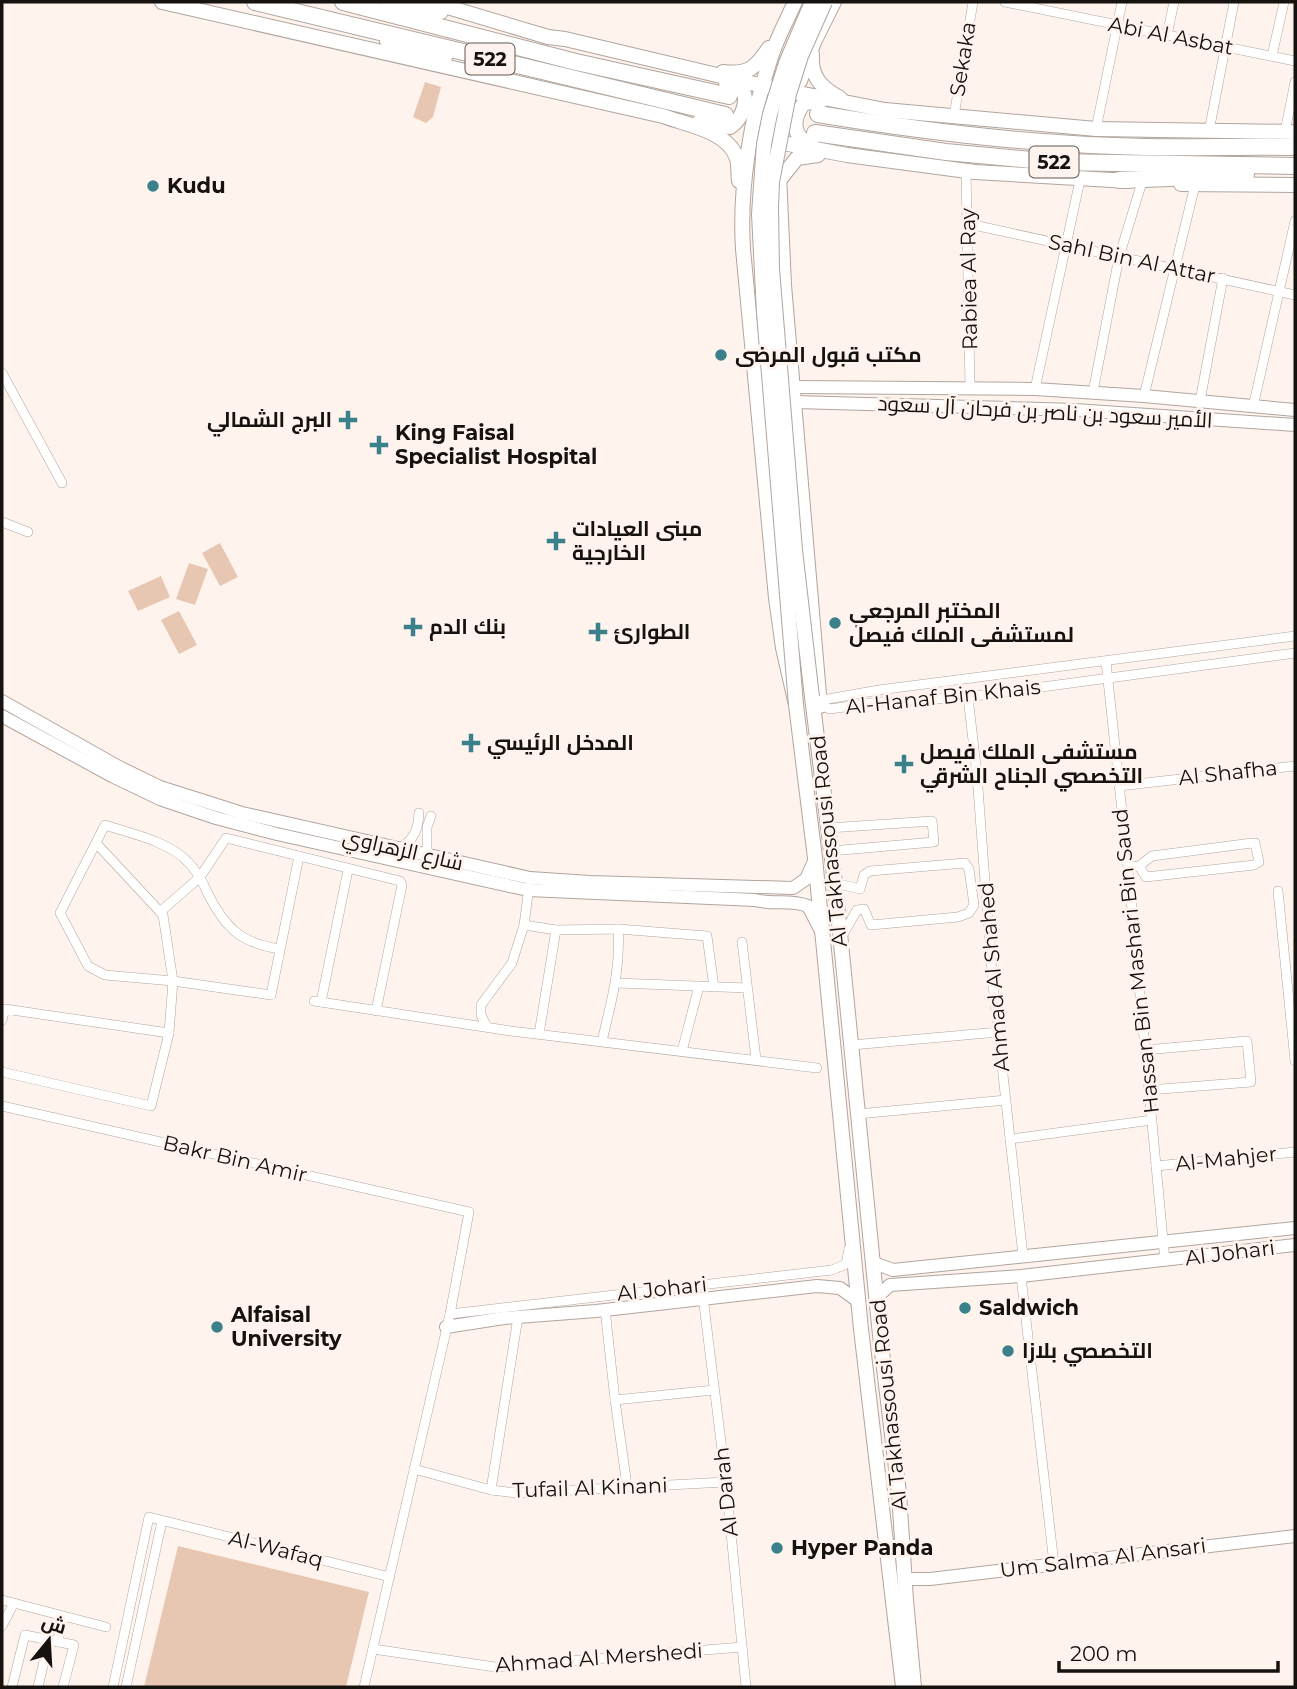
<svg xmlns="http://www.w3.org/2000/svg" width="1297" height="1689" font-family="Montserrat,Cairo,sans-serif">
  <style>
    .green { fill: #e7c7b2 }
    .lines { fill: none; stroke-linecap: round; stroke-linejoin: round }
    .street-casing { stroke: #b1a59d; stroke-width: 10 }
    .secondary-casing { stroke: #b1a59d; stroke-width: 14 }
    .primary-casing { stroke: #b1a59d; stroke-width: 16 }
    .highway-casing { stroke: #b1a59d; stroke-width: 18 }
    .street { stroke: #fff; stroke-width: 9 }
    .secondary { stroke: #fff; stroke-width: 12 }
    .primary { stroke: #fff; stroke-width: 14 }
    .highway { stroke: #fff; stroke-width: 16 }
    .primary-bridge-casing { stroke: #b1a59d; stroke-width: 16; stroke-linecap: butt }
    .primary-bridge { stroke: #fff; stroke-width: 14 }
    .poi-dot { fill: #3a818c; stroke: #fff4ed; stroke-width: 2.5 }
    .labels { text-anchor: middle; stroke-width: 6; stroke-linejoin: round; paint-order: stroke }
    .shield { fill: #fff4ed; stroke: #5c5652; stroke-width: 2 }
    .shield-label { font-size: 19px; font-weight: bold; fill: #16120f }
    .street-label { font-size: 21px; fill: #16120f; stroke: #fff4ed }
    .poi-label { font-size: 21px; font-weight: bold; fill: #16120f; stroke: #fff4ed; text-anchor: start }
  </style>
  <rect width="100%" height="100%" fill="#fff4ed"/>
  <!-- green -->
  <g class="green">
    <path d="M425,82L441,87L433,117L426,123L413,117Z"/>
    <path d="M220,543L238,577L220,586L202,553Z"/>
    <path d="M189,563L208,569L195,605L176,599Z"/>
    <path d="M161,576L170,597L138,611L128,591Z"/>
    <path d="M179,611L197,645L179,654L161,620Z"/>
    <path d="M178,1546L369,1592L346,1687H144Z"/>
  </g>
  <g class="lines">
    <!-- street casing -->
    <g class="street-casing">
      <g id="street">
        <path d="M1005,2L1295,61"/>
        <path d="M1167,35L1174,2"/>
        <path d="M1272,56L1284,2"/>
        <path d="M954,116L973,2"/>
        <path d="M1096,129L1122,2"/>
        <path d="M1209,131L1234,2"/>
        <path d="M1285,132L1295,82"/>
        <path d="M966,170L970,388"/>
        <path d="M969,224L1295,295"/>
        <path d="M2,373L62,483"/>
        <path d="M1035,389L1080,180"/>
        <path d="M1093,392L1119,257L1142,182"/>
        <path d="M1144,396L1195,185"/>
        <path d="M1200,401L1223,278"/>
        <path d="M1253,407L1295,221"/>
        <path d="M2,522L28,532"/>
        <path d="M1295,636L879,690L828,699L820,705L830,709L879,702L968,697L1295,653"/>
        <path d="M1106,662L1128,867L1165,1261"/>
        <path d="M968,697L977,775L992,975L1023,1256"/>
        <path d="M1119,786L1295,766"/>
        <path d="M431,816L427,827V851L433,856"/>
        <path d="M829,828L932,821L934,842L831,851"/>
        <path d="M96,843L163,915L173,981L169,1033"/>
        <path d="M399,849C414,839 418,831 419,813"/>
        <path d="M1128,867L1139,866L1152,856L1252,843H1255L1259,862L1254,865L1146,877L1139,866"/>
        <path d="M835,883L860,889L864,875L870,871L965,863L969,869L974,905L969,913L958,917L871,925L864,909L857,910L841,938"/>
        <path d="M1278,891L1295,1061"/>
        <path d="M160,912L200,877L226,838L400,881L402,885L376,1011"/>
        <path d="M524,925L556,930L618,929L707,936L714,987"/>
        <path d="M742,942L756,1059"/>
        <path d="M280,949C241,943 226,929 208,894C203,882 197,871 188,862C168,841 132,834 105,825L60,913L88,966L105,975L173,981L271,995L299,856"/>
        <path d="M617,983L747,988"/>
        <path d="M314,1001L511,1031L817,1068"/>
        <path d="M321,1002L348,870"/>
        <path d="M2,1020L5,1009L169,1033L151,1106L2,1072"/>
        <path d="M487,1027L481,1015V1005L512,963L524,925L529,887"/>
        <path d="M539,1034L556,930"/>
        <path d="M602,1041C611,1003 621,969 618,929"/>
        <path d="M852,1045L999,1032"/>
        <path d="M1145,1050L1247,1041L1251,1082L1149,1090"/>
        <path d="M682,1051L699,986"/>
        <path d="M2,1106L469,1212L450,1314"/>
        <path d="M858,1114L1006,1100"/>
        <path d="M1010,1139L1152,1120"/>
        <path d="M1156,1166L1295,1152"/>
        <path d="M1021,1276L1054,1564"/>
        <path d="M703,1297L726,1482L746,1687"/>
        <path d="M605,1309L615,1400L627,1486"/>
        <path d="M615,1400L714,1390"/>
        <path d="M414,1469L491,1490L517,1493L726,1482"/>
        <path d="M491,1490L518,1317"/>
        <path d="M2,1600L106,1627"/>
        <path d="M2,1626L14,1603"/>
        <path d="M57,1642L64,1617"/>
        <path d="M373,1649L495,1667L742,1647"/>
        <path d="M12,1687L25,1635L74,1645L63,1687"/>
        <path d="M38,1687L49,1640"/>
        <path d="M113,1687L149,1517L390,1577"/>
        <path d="M126,1687L162,1521"/>
        <path d="M364,1687L450,1314L832,1270L846,1264L849,1249"/>
      </g>
    </g>
    <!-- secondary casing -->
    <g class="secondary-casing">
      <g id="secondary">
        <path d="M794,387L1035,389L1144,396L1295,410"/>
        <path d="M795,402L1075,410L1295,425"/>
        <path d="M2,701L119,767L160,787L242,813L530,878L590,882L793,888L806,879L815,859"/>
        <path d="M2,716L112,776L160,799L216,818L277,834L528,890L755,900C773,905 790,899 808,906L821,931"/>
        <path d="M874,1263L893,1270L1295,1228"/>
        <path d="M877,1297L890,1285L1021,1276L1295,1245"/>
        <path d="M446,1327L504,1318L596,1311L817,1286L840,1288L859,1302"/>
        <path d="M912,1579H930L1295,1536"/>
      </g>
    </g>
    <!-- primary casing -->
    <g class="primary-casing">
      <g id="primary">
        <path d="M162,2L663,116C687,125 729,131 737,159C739,165 738,174 739,181"/>
        <path d="M388,2L441,12"/>
        <path d="M431,2L548,37L565,39L763,86L885,110L1096,129L1295,132"/>
        <path d="M795,2C787,20 777,38 771,57C751,117 739,186 743,249L776,598L783,648L796,705L815,858L861,1329L903,1687"/>
        <path d="M387,41L445,58"/>
        <path d="M812,54C810,76 821,88 840,98"/>
        <path d="M723,72C749,75 755,68 769,48"/>
        <path d="M800,81L814,42L834,2"/>
        <path d="M699,122L730,127C741,120 753,97 738,86C734,84 730,84 726,83"/>
        <path d="M771,132L783,143L847,155L975,172L1129,181"/>
        <path d="M812,145C792,137 791,120 804,103L821,101"/>
        <path d="M779,175L784,285L820,706"/>
        <path d="M778,182L797,158L818,155"/>
        <path d="M1181,184L1295,185"/>
        <path d="M812,697L835,883L880,1335L899,1493L906,1600L914,1687"/>
      </g>
    </g>
    <!-- highway casing -->
    <g class="highway-casing">
      <g id="highway">
        <path d="M255,2L725,115"/>
        <path d="M343,2L576,62L729,96"/>
        <path d="M818,114C926,132 1036,145 1146,147C1196,148 1246,146 1295,147"/>
        <path d="M815,133L946,152L1053,162L1295,166"/>
        <path d="M1119,180L1246,175"/>
      </g>
    </g>
    <!-- street -->
    <use href="#street" class="street"/>
    <!-- secondary -->
    <use href="#secondary" class="secondary"/>
    <!-- primary -->
    <use href="#primary" class="primary"/>
    <!-- highway -->
    <use href="#highway" class="highway"/>
    <!-- primary-bridge casing -->
    <g class="primary-bridge-casing">
      <g id="primary-bridge">
        <path d="M812,697L795,550L772,269L771,208L772,182L789,94L801,56L825,2"/>
        <path d="M796,705L764,313L759,214L764,144L770,114L786,63L812,2"/>
      </g>
    </g>
    <!-- primary-bridge -->
    <use href="#primary-bridge" class="primary-bridge"/>
  </g>
  <!-- markers -->
  <g class="poi-dot">
    <circle cx="153" cy="186" r="7"/>
    <circle cx="721" cy="355" r="7"/>
    <path d="M344.5 409.5h7v7h7v7h-7v7h-7v-7h-7v-7h7z"/>
    <path d="M375.5 434.5h7v7h7v7h-7v7h-7v-7h-7v-7h7z"/>
    <path d="M552.5 530.5h7v7h7v7h-7v7h-7v-7h-7v-7h7z"/>
    <circle cx="835" cy="623" r="7"/>
    <path d="M409.5 616.5h7v7h7v7h-7v7h-7v-7h-7v-7h7z"/>
    <path d="M594.5 621.5h7v7h7v7h-7v7h-7v-7h-7v-7h7z"/>
    <path d="M467.5 732.5h7v7h7v7h-7v7h-7v-7h-7v-7h7z"/>
    <path d="M900.5 753.5h7v7h7v7h-7v7h-7v-7h-7v-7h7z"/>
    <circle cx="965" cy="1308" r="7"/>
    <circle cx="217" cy="1327" r="7"/>
    <circle cx="1008" cy="1351" r="7"/>
    <circle cx="777" cy="1548" r="7"/>
  </g>
  <g class="labels">
    <!-- shield labels -->
    <g class="shield">
      <rect x="465.5" y="43.5" width="49" height="31" rx="5"/>
      <rect x="1029.5" y="146.5" width="49" height="31" rx="5"/>
    </g>
    <g class="shield-label">
      <text x="490" y="66">522</text>
      <text x="1054" y="169">522</text>
    </g>
    <!-- street labels -->
    <g class="street-label">
      <text transform="translate(1171 36) rotate(11)" y="7">Abi Al Asbat</text>
      <text transform="translate(963 59) rotate(-81)" y="7">Sekaka</text>
      <text transform="translate(1132 259) rotate(12)" y="7">Sahl Bin Al Attar</text>
      <text transform="translate(969 279) rotate(-91)" y="7">Rabiea Al Ray</text>
      <text transform="translate(1045 412) rotate(3)" y="7">الأمير سعود بن ناصر بن فرحان آل سعود</text>
      <text transform="translate(943 697) rotate(-6)" y="7">Al-Hanaf Bin Khais</text>
      <text transform="translate(1228 773) rotate(-6)" y="7">Al Shafha</text>
      <text transform="translate(829 841) rotate(-96)" y="7">Al Takhassousi Road</text>
      <text transform="translate(403 850) rotate(13)" y="7">شارع الزهراوي</text>
      <text transform="translate(1136 961) rotate(-96)" y="7">Hassan Bin Mashari Bin Saud</text>
      <text transform="translate(994 977) rotate(-95)" y="7">Ahmad Al Shahed</text>
      <text transform="translate(235 1159) rotate(13)" y="7">Bakr Bin Amir</text>
      <text transform="translate(1226 1159) rotate(-6)" y="7">Al-Mahjer</text>
      <text transform="translate(1230 1253) rotate(-7)" y="7">Al Johari</text>
      <text transform="translate(662 1289) rotate(-6)" y="7">Al Johari</text>
      <text transform="translate(889 1405) rotate(-96)" y="7">Al Takhassousi Road</text>
      <text transform="translate(590 1488) rotate(-2)" y="7">Tufail Al Kinani</text>
      <text transform="translate(726 1492) rotate(-96)" y="7">Al Darah</text>
      <text transform="translate(276 1549) rotate(14)" y="7">Al-Wafaq</text>
      <text transform="translate(1103 1558) rotate(-7)" y="7">Um Salma Al Ansari</text>
      <text transform="translate(599 1658) rotate(-4)" y="7">Ahmad Al Mershedi</text>
    </g>
    <!-- poi labels -->
    <g class="poi-label">
      <text x="167" y="193">Kudu</text>
      <text x="735" y="362">مكتب قبول المرضى</text>
      <text x="332" y="427" text-anchor="end">البرج الشمالي</text>
      <text x="395" y="440">King Faisal<tspan x="395" dy="24">Specialist Hospital</tspan></text>
      <text x="572" y="536">مبنى العيادات<tspan x="572" dy="24">الخارجية</tspan></text>
      <text x="849" y="618">المختبر المرجعي<tspan x="849" dy="24">لمستشفى الملك فيصل</tspan></text>
      <text x="429" y="634">بنك الدم</text>
      <text x="614" y="639">الطوارئ</text>
      <text x="487" y="750">المدخل الرئيسي</text>
      <text x="920" y="759">مستشفى الملك فيصل<tspan x="920" dy="24">التخصصي الجناح الشرقي</tspan></text>
      <text x="979" y="1315">Saldwich</text>
      <text x="231" y="1322">Alfaisal<tspan x="231" dy="24">University</tspan></text>
      <text x="1022" y="1358">التخصصي بلازا</text>
      <text x="791" y="1555">Hyper Panda</text>
    </g>
  </g>
  <!-- border -->
  <rect width="1297" height="1689" fill="none" stroke="#16120f" stroke-width="7"/>
  <!-- north arrow -->
  <g transform="translate(49 1640) rotate(18)" stroke="#fff4ed" stroke-width="5" paint-order="stroke">
  <path d="M0-5L12 26L0 18L-12 26Z" fill="#16120f"/>
  <text y="-10" font-size="19" font-weight="bold" text-anchor="middle" fill="#16120f">ش</text>
  </g>
  <!-- scale -->
  <path d="M1059 1661v10h219v-10" fill="none" stroke="#16120f" stroke-width="3.5"/>
  <text x="1070" y="1661" font-size="21" fill="#16120f" stroke="#fff4ed" stroke-width="5" paint-order="stroke">200 m</text>
</svg>
